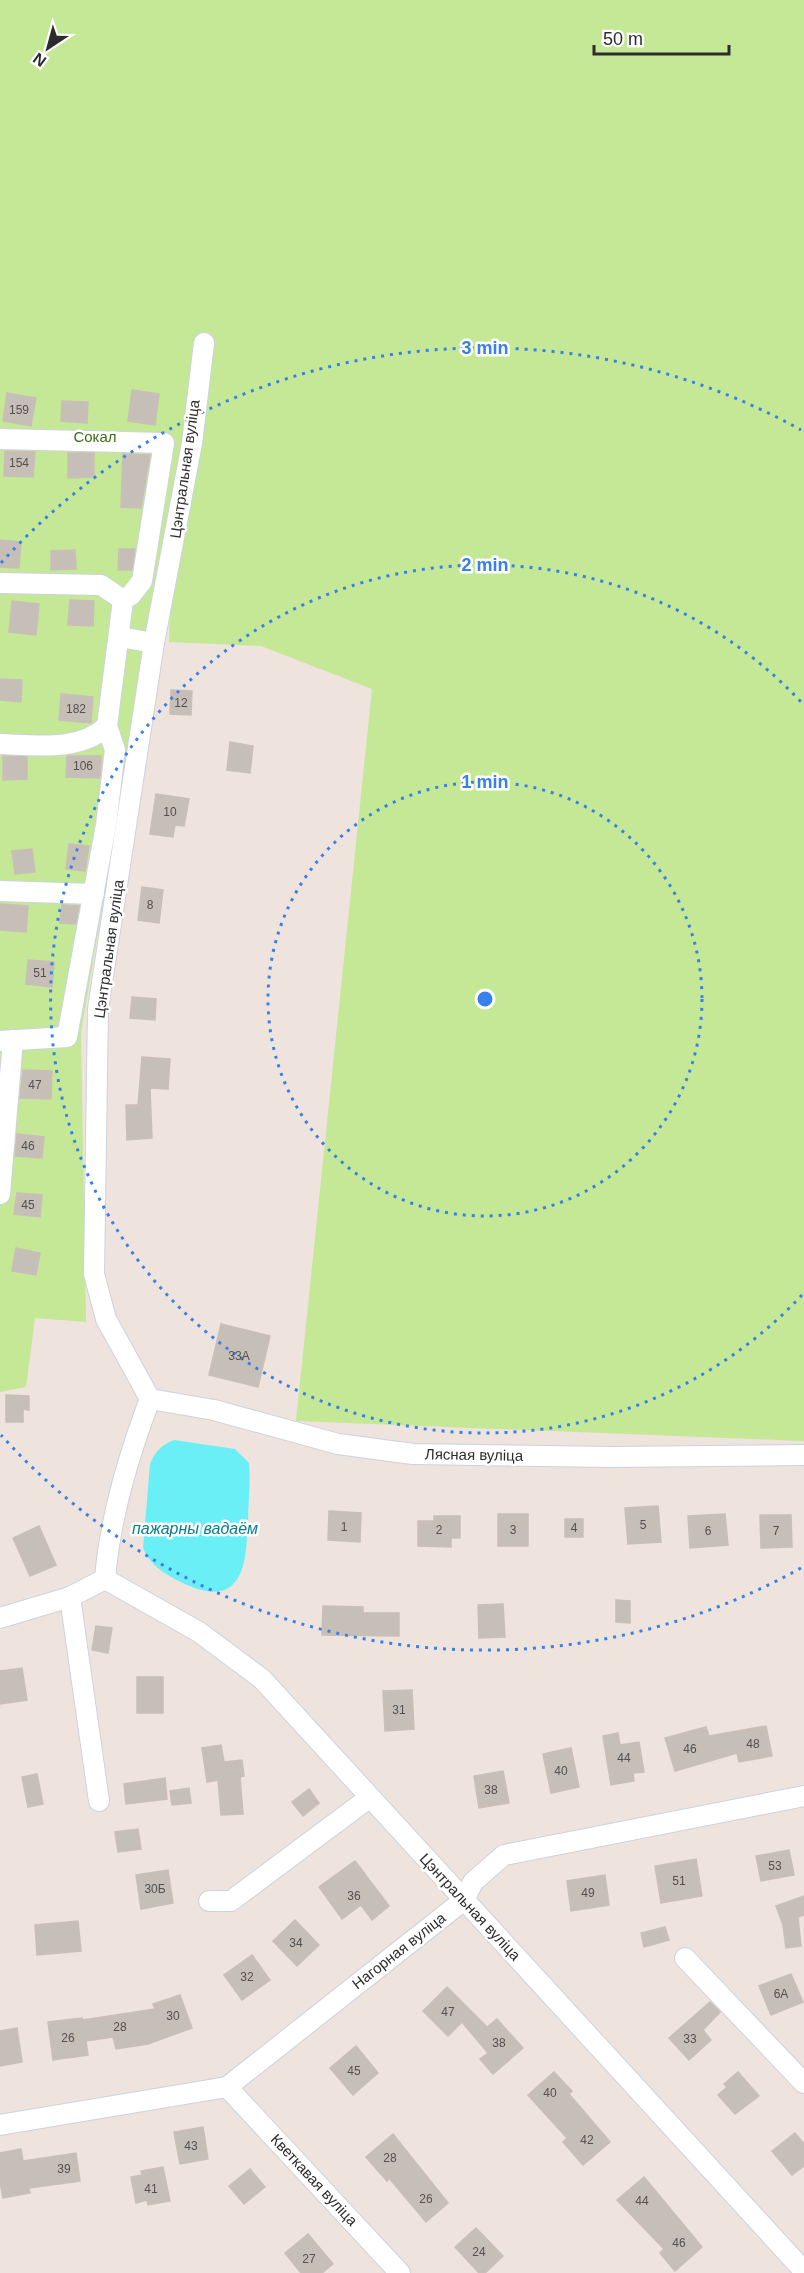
<svg xmlns="http://www.w3.org/2000/svg" width="804" height="2273" font-family="Helvetica,sans-serif">
  <style>
    .green { fill: #c4e896 }
    .water { fill: #6aeff6 }
    .building { fill: #c6bfb8; stroke: #cabfb6; stroke-width: 1.5 }
    .lines { fill: none; stroke-linecap: round; stroke-linejoin: round }
    .minor-casing { stroke: #cbd3de; stroke-width: 22 }
    .minor { stroke: #fff; stroke-width: 20 }
    .ring { fill: none; stroke: #3880ea; stroke-width: 3; stroke-dasharray: 3 6 }
    .labels { text-anchor: middle; stroke-width: 5; stroke-linejoin: round; paint-order: stroke }
    .number-label { font-size: 12px; fill: #52514f }
    .park-label { font-size: 15px; fill: #3b6f16; stroke: #fff }
    .street-label { font-size: 15px; fill: #2c2c2c; stroke: #fff }
    .water-label { font-size: 16px; font-style: italic; fill: #077f90; stroke: #fff }
    .centre { fill: #3880ea; stroke: #fff; stroke-width: 3 }
    .ring-label { font-size: 18px; text-anchor: middle; font-weight: bold; fill: #3880ea; stroke: #fff; stroke-width: 5; stroke-linejoin: round; paint-order: stroke }
  </style>
  <rect width="100%" height="100%" fill="#eee3dd"/>
  <!-- green -->
  <path class="green" d="M0,0H804V1441L296,1421L372,689L261,646L169,642L172,533L163,547L81,1033L86,1322L35,1318L26,1387L0,1392Z"/>
  <!-- water -->
  <path class="water" d="M174,1440L235,1449L249,1463C251,1483 248,1503 248,1523C246,1564 243,1609 187,1585C168,1576 151,1567 143,1548L150,1464C155,1452 161,1445 174,1440Z"/>
  <!-- building -->
  <g class="building">
    <path d="M132,390L159,394L155,425L128,421Z"/>
    <path d="M7,393L36,398L31,426L3,421Z"/>
    <path d="M62,401L88,402L87,423L61,421Z"/>
    <path d="M5,451L35,452L33,477L4,476Z"/>
    <path d="M68,453H94V477L68,478Z"/>
    <path d="M123,454L150,455L141,508L121,507Z"/>
    <path d="M0,540L21,542L19,568L0,567Z"/>
    <path d="M119,549H135L132,570H118Z"/>
    <path d="M75,550L76,569L51,570V551Z"/>
    <path d="M70,600L94,601L93,626L68,625Z"/>
    <path d="M12,601L39,604L36,635L9,632Z"/>
    <path d="M0,679L22,680L21,702L0,700Z"/>
    <path d="M171,690L192,691L191,715L170,714Z"/>
    <path d="M61,694L93,697L91,723L59,720Z"/>
    <path d="M230,742L253,746L250,773L227,770Z"/>
    <path d="M3,756L27,757V779L3,780Z"/>
    <path d="M67,756H101L100,778L66,777Z"/>
    <path d="M156,794L189,799L184,826L175,825L173,837L150,834Z"/>
    <path d="M69,844L89,846L85,871L66,869Z"/>
    <path d="M32,849L35,872L15,874L12,851Z"/>
    <path d="M142,887L163,890L159,923L138,920Z"/>
    <path d="M0,904L28,906L26,932L0,930Z"/>
    <path d="M62,905L79,906L76,924L60,923Z"/>
    <path d="M28,960L54,962L52,987L26,984Z"/>
    <path d="M132,997L156,999L155,1020L130,1018Z"/>
    <path d="M142,1057L170,1059L168,1089L150,1088L152,1138L127,1140L126,1105H138Z"/>
    <path d="M23,1070L52,1071L51,1099L20,1098Z"/>
    <path d="M17,1134L44,1137L42,1158L15,1156Z"/>
    <path d="M17,1193L42,1195L40,1217L14,1214Z"/>
    <path d="M16,1248L40,1253L36,1275L12,1271Z"/>
    <path d="M221,1324L270,1336L258,1387L209,1375Z"/>
    <path d="M6,1395L29,1396V1410L23,1409V1422H6Z"/>
    <path d="M658,1506L661,1542L628,1544L625,1508Z"/>
    <path d="M329,1511L361,1513L360,1542L328,1540Z"/>
    <rect x="498" y="1514" width="30" height="32"/>
    <path d="M725,1514L728,1545L690,1548L688,1516Z"/>
    <path d="M760,1515H791L792,1547L761,1548Z"/>
    <path d="M434,1516H460V1538H451V1547L418,1546V1521H434Z"/>
    <rect x="565" y="1519" width="18" height="18"/>
    <path d="M39,1526L56,1565L30,1576L13,1538Z"/>
    <path d="M616,1600L630,1601V1623L616,1622Z"/>
    <path d="M503,1604L505,1637L479,1638L478,1605Z"/>
    <path d="M323,1606L363,1607V1613H399V1636L322,1635Z"/>
    <path d="M96,1626L112,1628L108,1653L92,1650Z"/>
    <path d="M22,1668L27,1700L0,1704V1671Z"/>
    <rect x="137" y="1677" width="26" height="36"/>
    <path d="M412,1690L414,1729L385,1731L383,1691Z"/>
    <path d="M766,1726L772,1756L739,1762L737,1753L675,1771L665,1738L706,1727L709,1736Z"/>
    <path d="M618,1733L620,1745L639,1742L644,1772L633,1773L634,1781L611,1785L603,1736Z"/>
    <path d="M221,1745L224,1762L242,1760L244,1776L240,1777L243,1814L221,1815L218,1780L207,1782L202,1748Z"/>
    <path d="M571,1748L579,1787L551,1793L543,1754Z"/>
    <path d="M503,1771L509,1803L479,1808L474,1776Z"/>
    <path d="M37,1774L43,1804L28,1807L22,1777Z"/>
    <path d="M165,1778L167,1799L126,1804L124,1784Z"/>
    <path d="M189,1788L191,1803L172,1805L170,1791Z"/>
    <path d="M309,1789L319,1803L303,1816L292,1802Z"/>
    <path d="M138,1829L141,1849L118,1852L115,1832Z"/>
    <path d="M789,1850L794,1875L761,1881L756,1856Z"/>
    <path d="M696,1859L702,1896L661,1903L655,1866Z"/>
    <path d="M355,1861L389,1906L372,1920L361,1905L342,1919L319,1887Z"/>
    <path d="M168,1870L173,1903L141,1909L136,1875Z"/>
    <path d="M605,1875L609,1905L571,1911L567,1881Z"/>
    <path d="M804,1896V1915L798,1917L801,1946L786,1948L783,1925L776,1906Z"/>
    <path d="M295,1920L319,1945L297,1966L273,1941Z"/>
    <path d="M78,1921L81,1951L37,1955L35,1925Z"/>
    <path d="M665,1927L669,1940L644,1947L641,1933Z"/>
    <path d="M252,1955L270,1980L242,2000L224,1975Z"/>
    <path d="M791,1974L803,2002L771,2015L759,1986Z"/>
    <path d="M447,1987L487,2027L497,2019L523,2048L493,2074L480,2059L488,2053L462,2022L448,2036L423,2011Z"/>
    <path d="M180,1995L192,2028L148,2044L116,2049L113,2037L86,2041L88,2055L53,2060L48,2022L82,2018L83,2020L155,2009L153,2004Z"/>
    <path d="M710,2002L720,2012L703,2030L711,2040L689,2060L669,2038Z"/>
    <path d="M17,2028L22,2062L0,2066V2031Z"/>
    <path d="M356,2046L378,2073L353,2095L330,2068Z"/>
    <path d="M554,2072L572,2091L569,2094L610,2142L583,2165L563,2142L567,2138L528,2095Z"/>
    <path d="M738,2072L759,2096L735,2114L718,2095L727,2087L724,2084Z"/>
    <path d="M203,2127L208,2159L180,2164L174,2132Z"/>
    <path d="M795,2133L804,2144V2166L792,2175L772,2151Z"/>
    <path d="M393,2134L448,2203L426,2222L389,2178L387,2181L366,2157Z"/>
    <path d="M21,2149L23,2161L76,2153L80,2181L29,2188L30,2193L3,2198L0,2182V2153Z"/>
    <path d="M163,2167L170,2201L148,2205L147,2200L136,2203L131,2177L142,2175L141,2171Z"/>
    <path d="M250,2169L265,2187L244,2204L229,2186Z"/>
    <path d="M644,2177L702,2247L675,2271L660,2253L664,2249L617,2200Z"/>
    <path d="M476,2228L503,2256L485,2273H479L455,2247Z"/>
    <path d="M308,2234L333,2264L322,2273H301L285,2253Z"/>
  </g>
  <g class="lines">
    <!-- minor casing -->
    <g class="minor-casing">
      <g id="minor">
        <path d="M204,343L192,443L154,643L98,1009L94,1274L106,1319L150,1399C128,1457 110,1517 105,1579L199,1632L262,1679L804,2271"/>
        <path d="M0,439L164,443L142,581L131,595L123,600"/>
        <path d="M0,583L101,585L123,600"/>
        <path d="M120,637L154,643"/>
        <path d="M0,744C35,745 80,752 107,726"/>
        <path d="M0,891L94,894"/>
        <path d="M0,1041L67,1037L106,825L115,750L107,726L123,600"/>
        <path d="M0,1194L13,1040"/>
        <path d="M150,1399L214,1410L338,1444L413,1454L612,1457L804,1455"/>
        <path d="M70,1597L99,1801"/>
        <path d="M0,1618L70,1597L105,1579"/>
        <path d="M209,1901H231L369,1798"/>
        <path d="M685,1958L804,2083"/>
        <path d="M227,2087L400,2273"/>
        <path d="M0,2125L227,2087L464,1900L473,1882L504,1855L804,1796"/>
      </g>
    </g>
    <!-- minor -->
    <use href="#minor" class="minor"/>
  </g>
  <!-- distance rings -->
  <g class="ring">
    <circle cx="485" cy="999" r="217"/>
    <path d="M802 1295A434 434 0 1 1 802 703"/>
    <path d="M801 1568A651 651 0 0 1 1 1435M1 563A651 651 0 0 1 801 430"/>
  </g>
  <g class="labels">
    <!-- number labels -->
    <g class="number-label">
      <text x="19" y="414">159</text>
      <text x="19" y="467">154</text>
      <text x="181" y="707">12</text>
      <text x="76" y="713">182</text>
      <text x="83" y="770">106</text>
      <text x="170" y="816">10</text>
      <text x="150" y="909">8</text>
      <text x="40" y="977">51</text>
      <text x="35" y="1089">47</text>
      <text x="28" y="1150">46</text>
      <text x="28" y="1209">45</text>
      <text x="239" y="1360">33А</text>
      <text x="643" y="1529">5</text>
      <text x="344" y="1531">1</text>
      <text x="574" y="1532">4</text>
      <text x="439" y="1534">2</text>
      <text x="513" y="1534">3</text>
      <text x="708" y="1535">6</text>
      <text x="776" y="1535">7</text>
      <text x="399" y="1714">31</text>
      <text x="753" y="1748">48</text>
      <text x="690" y="1753">46</text>
      <text x="624" y="1762">44</text>
      <text x="561" y="1775">40</text>
      <text x="491" y="1794">38</text>
      <text x="775" y="1870">53</text>
      <text x="679" y="1885">51</text>
      <text x="155" y="1893">30Б</text>
      <text x="588" y="1897">49</text>
      <text x="354" y="1900">36</text>
      <text x="296" y="1947">34</text>
      <text x="247" y="1981">32</text>
      <text x="781" y="1998">6А</text>
      <text x="448" y="2016">47</text>
      <text x="173" y="2020">30</text>
      <text x="120" y="2031">28</text>
      <text x="68" y="2042">26</text>
      <text x="690" y="2043">33</text>
      <text x="499" y="2047">38</text>
      <text x="354" y="2075">45</text>
      <text x="550" y="2097">40</text>
      <text x="587" y="2144">42</text>
      <text x="191" y="2150">43</text>
      <text x="390" y="2162">28</text>
      <text x="64" y="2173">39</text>
      <text x="151" y="2193">41</text>
      <text x="426" y="2203">26</text>
      <text x="642" y="2205">44</text>
      <text x="679" y="2247">46</text>
      <text x="479" y="2256">24</text>
      <text x="309" y="2263">27</text>
    </g>
    <!-- park labels -->
    <g class="park-label">
      <text x="95" y="442">Сокал</text>
    </g>
    <!-- street labels -->
    <g class="street-label">
      <text transform="translate(185 469) rotate(-82)" y="5">Цэнтральная вуліца</text>
      <text transform="translate(109 949) rotate(-82)" y="5">Цэнтральная вуліца</text>
      <text transform="translate(474 1455) rotate(1)" y="5">Лясная вуліца</text>
      <text transform="translate(470 1907) rotate(47)" y="5">Цэнтральная вуліца</text>
      <text transform="translate(399 1951) rotate(-38)" y="5">Нагорная вуліца</text>
      <text transform="translate(314 2180) rotate(47)" y="5">Кветкавая вуліца</text>
    </g>
    <!-- water labels -->
    <g class="water-label">
      <text x="195" y="1534">пажарны вадаём</text>
    </g>
  </g>
  <circle cx="485" cy="999" r="9" class="centre"/>
  <g class="ring-label">
    <text x="485" y="354">3 min</text>
    <text x="485" y="571">2 min</text>
    <text x="485" y="788">1 min</text>
  </g>
  <!-- north arrow -->
  <g transform="translate(48 48) rotate(216)" stroke="#ffffff" stroke-width="4.5" paint-order="stroke">
  <path d="M0-4.5L10 22L0 15L-10 22Z" fill="#2c2c2c"/>
  <text y="-9" font-size="16" font-weight="bold" text-anchor="middle" fill="#2c2c2c">N</text>
  </g>
  <!-- scale -->
  <path d="M594 45v9h135v-9" fill="none" stroke="#2c2c2c" stroke-width="3"/>
  <text x="603" y="45" font-size="18" fill="#2c2c2c" stroke="#ffffff" stroke-width="4.5" paint-order="stroke">50 m</text>
</svg>
